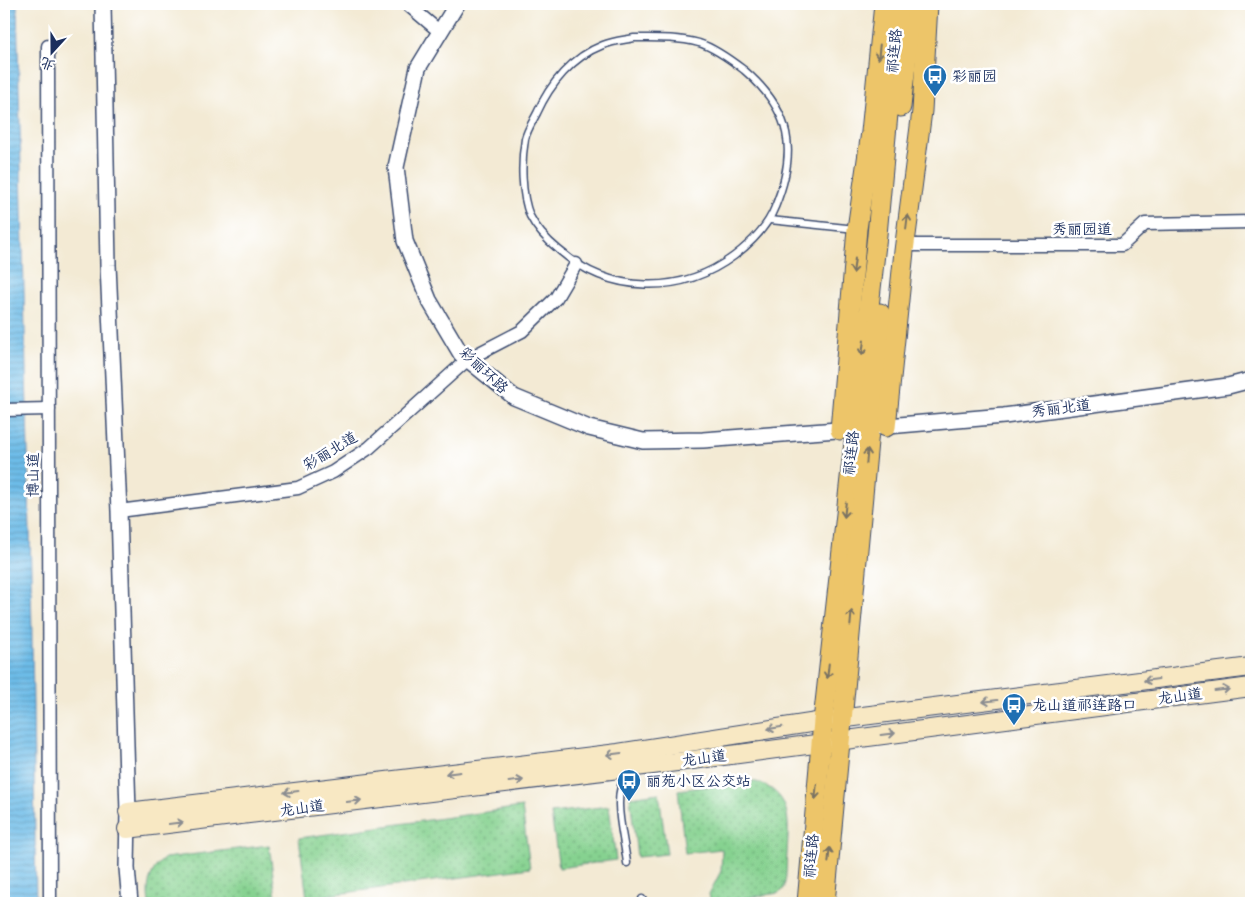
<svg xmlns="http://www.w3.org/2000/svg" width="1255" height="907" font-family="Sriracha,'LXGW WenKai TC',sans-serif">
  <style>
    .grass { fill: url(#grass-dots); stroke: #508077 }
    .water { fill: url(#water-rules); stroke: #4476a3 }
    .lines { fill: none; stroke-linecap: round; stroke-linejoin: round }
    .service-casing { stroke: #3b4b70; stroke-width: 9 }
    .minor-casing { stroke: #3b4b70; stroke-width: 15 }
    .tertiary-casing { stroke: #3b4b70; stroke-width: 18 }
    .secondary-casing { stroke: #3b4b70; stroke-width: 20 }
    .primary-casing { stroke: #3b4b70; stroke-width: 21 }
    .service { stroke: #fff; stroke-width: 6 }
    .minor { stroke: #fff; stroke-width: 12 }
    .tertiary { stroke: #fff; stroke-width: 15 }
    .secondary { stroke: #f8e8c3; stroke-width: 18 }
    .primary { stroke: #edc569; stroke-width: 19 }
    .oneway { stroke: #797263 }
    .oneway2 { stroke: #8a8c90 }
    .labels { text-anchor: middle; stroke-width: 5; stroke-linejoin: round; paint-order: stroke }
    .street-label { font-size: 15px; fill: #1b2f5e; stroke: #fff }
    .poi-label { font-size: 15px; fill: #1b2f5e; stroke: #fff; text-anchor: start }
  </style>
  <defs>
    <pattern id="grass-dots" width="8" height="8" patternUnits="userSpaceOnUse" patternTransform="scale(1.25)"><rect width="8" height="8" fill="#86d290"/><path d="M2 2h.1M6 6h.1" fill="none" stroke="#6dab79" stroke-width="1.8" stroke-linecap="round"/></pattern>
    <pattern id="water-rules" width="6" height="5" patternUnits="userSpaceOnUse" patternTransform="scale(1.25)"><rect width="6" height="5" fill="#6dbce8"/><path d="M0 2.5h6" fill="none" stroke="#5999bf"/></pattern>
  </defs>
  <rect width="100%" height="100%" fill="#fff"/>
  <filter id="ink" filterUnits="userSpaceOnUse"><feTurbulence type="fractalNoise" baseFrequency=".02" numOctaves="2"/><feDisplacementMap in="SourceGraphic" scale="10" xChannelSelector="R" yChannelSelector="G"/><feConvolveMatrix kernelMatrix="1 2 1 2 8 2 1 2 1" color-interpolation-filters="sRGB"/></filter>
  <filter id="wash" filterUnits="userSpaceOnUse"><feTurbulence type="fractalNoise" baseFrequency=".0096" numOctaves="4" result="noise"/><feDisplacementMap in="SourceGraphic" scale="20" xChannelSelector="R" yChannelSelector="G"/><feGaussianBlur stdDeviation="1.12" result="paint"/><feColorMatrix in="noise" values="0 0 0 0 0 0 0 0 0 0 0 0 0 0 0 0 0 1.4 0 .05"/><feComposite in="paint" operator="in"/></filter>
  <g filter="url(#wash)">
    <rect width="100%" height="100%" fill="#f3ead4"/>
    <!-- grass -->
    <g class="grass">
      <path d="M753,781C793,792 789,820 787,854C786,866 787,879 783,890L779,893L711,903L709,894L721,871L722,849L685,853L678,790Z"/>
      <path d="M659,793L667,854L637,857L630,797Z"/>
      <path d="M609,806L616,860L559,868L551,813Z"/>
      <path d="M522,807L530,868L307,898L299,838Z"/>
      <path d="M269,845L276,897L228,903H149C146,885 150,869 165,858Z"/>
    </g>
    <!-- water -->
    <path class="water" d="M4,4H17L31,572L36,903H4Z"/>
  </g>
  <g filter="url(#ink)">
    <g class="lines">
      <!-- service casing -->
      <g class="service-casing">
        <g id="service">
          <path d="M634,38C656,38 677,37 699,43C715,48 731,60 744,70C792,111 798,151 775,207C767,228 751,243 734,256C680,296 609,294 559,250C548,241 536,228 530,216C521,194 521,162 525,139C527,130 533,121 537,113C550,84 572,57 603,45C613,41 624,40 634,38Z"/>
          <path d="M770,220L856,229"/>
          <path d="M627,863C624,835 610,795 628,771"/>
          <path d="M642,899L645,903"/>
        </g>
      </g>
      <!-- minor casing -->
      <g class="minor-casing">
        <g id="minor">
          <path d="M407,4L440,32"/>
          <path d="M48,46L50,903"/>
          <path d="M905,245H1122L1145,224L1251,222"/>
          <path d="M4,410L49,409"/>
          <path d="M119,511L298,488L333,472L369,448L468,359L522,331L556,298L576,264"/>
        </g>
      </g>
      <!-- tertiary casing -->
      <g class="tertiary-casing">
        <g id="tertiary">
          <path d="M103,4L108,265L119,511L128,812L127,868L130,903"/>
          <path d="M457,4L418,68L396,167L405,241L429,300L461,354L514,397L589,428L643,441L703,440L851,429"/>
          <path d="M876,427L1004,416L1228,386L1251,380"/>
        </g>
      </g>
      <!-- secondary casing -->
      <g class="secondary-casing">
        <g id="secondary">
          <path d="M128,812L618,753L823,721L1251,667"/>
          <path d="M127,829L685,761L1251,687"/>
        </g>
      </g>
      <!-- primary casing -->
      <g class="primary-casing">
        <g id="primary">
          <path d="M901,107L913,4"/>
          <path d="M886,427L904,251L922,111L928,4"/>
          <path d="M840,430L857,229L871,132L884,4"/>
          <path d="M807,903L823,721L877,235L898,4"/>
          <path d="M825,903L880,313"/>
        </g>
      </g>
      <!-- service -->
      <use href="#service" class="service"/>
      <!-- minor -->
      <use href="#minor" class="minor"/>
      <!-- tertiary -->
      <use href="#tertiary" class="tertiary"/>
      <!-- secondary -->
      <use href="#secondary" class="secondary"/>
      <!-- primary -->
      <use href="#primary" class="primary"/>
    </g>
    <!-- one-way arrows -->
    <defs><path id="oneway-shaft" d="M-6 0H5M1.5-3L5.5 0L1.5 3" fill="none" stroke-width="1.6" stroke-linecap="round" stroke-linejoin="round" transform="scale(1.25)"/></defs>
    <g class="oneway">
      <use href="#oneway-shaft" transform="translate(879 52) rotate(96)"/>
      <use href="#oneway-shaft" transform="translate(907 222) rotate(-83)"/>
      <use href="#oneway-shaft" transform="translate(854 266) rotate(97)"/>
      <use href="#oneway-shaft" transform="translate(863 348) rotate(97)"/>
      <use href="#oneway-shaft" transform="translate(867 456) rotate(-85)"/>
      <use href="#oneway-shaft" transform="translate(845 510) rotate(96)"/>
      <use href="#oneway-shaft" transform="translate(851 618) rotate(-85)"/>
      <use href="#oneway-shaft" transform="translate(828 671) rotate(96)"/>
      <use href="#oneway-shaft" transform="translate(816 792) rotate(95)"/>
      <use href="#oneway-shaft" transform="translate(829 855) rotate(-85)"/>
    </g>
    <g class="oneway2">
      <use href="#oneway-shaft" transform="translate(1151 680) rotate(173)"/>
      <use href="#oneway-shaft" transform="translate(1222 690) rotate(-7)"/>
      <use href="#oneway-shaft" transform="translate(990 701) rotate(173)"/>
      <use href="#oneway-shaft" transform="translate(775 728) rotate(171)"/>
      <use href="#oneway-shaft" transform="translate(888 734) rotate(-7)"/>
      <use href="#oneway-shaft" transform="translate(614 754) rotate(173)"/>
      <use href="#oneway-shaft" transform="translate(453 773) rotate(173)"/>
      <use href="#oneway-shaft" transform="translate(516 781) rotate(-7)"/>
      <use href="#oneway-shaft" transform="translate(291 792) rotate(173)"/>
      <use href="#oneway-shaft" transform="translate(354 801) rotate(-7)"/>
      <use href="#oneway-shaft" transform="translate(176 823) rotate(-7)"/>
    </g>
  </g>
  <!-- icons -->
  <defs>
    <g id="bus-pin" transform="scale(1.25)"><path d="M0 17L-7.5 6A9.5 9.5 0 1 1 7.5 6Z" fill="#1f6fb2" stroke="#fff"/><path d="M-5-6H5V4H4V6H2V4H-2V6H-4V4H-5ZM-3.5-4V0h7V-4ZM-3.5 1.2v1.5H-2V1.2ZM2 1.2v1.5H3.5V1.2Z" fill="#fff"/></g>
  </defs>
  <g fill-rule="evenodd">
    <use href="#bus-pin" x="935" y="76"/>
    <use href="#bus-pin" x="1014" y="705"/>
    <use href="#bus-pin" x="629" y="781"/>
  </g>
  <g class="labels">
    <!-- street labels -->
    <g class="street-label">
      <text transform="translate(894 51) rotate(-85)" y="5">祁连路</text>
      <text x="1082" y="234">秀丽园道</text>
      <text transform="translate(484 370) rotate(43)" y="5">彩丽环路</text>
      <text transform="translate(1061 408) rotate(-7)" y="5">秀丽北道</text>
      <text transform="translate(330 451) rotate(-31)" y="5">彩丽北道</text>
      <text transform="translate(851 453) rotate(-84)" y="5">祁连路</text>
      <text transform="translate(33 475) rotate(-90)" y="5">博山道</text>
      <text transform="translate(1180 696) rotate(-7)" y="5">龙山道</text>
      <text transform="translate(704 758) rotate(-7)" y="5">龙山道</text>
      <text transform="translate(302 808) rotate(-7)" y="5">龙山道</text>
      <text transform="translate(811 856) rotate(-85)" y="5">祁连路</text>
    </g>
    <!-- poi labels -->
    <g class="poi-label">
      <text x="952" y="81">彩丽园</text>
      <text x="1032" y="710">龙山道祁连路口</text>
      <text x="646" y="786">丽苑小区公交站</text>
    </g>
  </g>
  <!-- margin -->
  <rect width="1255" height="907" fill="none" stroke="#fff" stroke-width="20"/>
  <!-- north arrow -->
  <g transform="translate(52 52) rotate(201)" stroke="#ffffff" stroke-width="4" paint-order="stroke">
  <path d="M0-4L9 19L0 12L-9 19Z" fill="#1b2f5e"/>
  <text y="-8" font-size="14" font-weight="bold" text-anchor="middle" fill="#1b2f5e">北</text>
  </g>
</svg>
